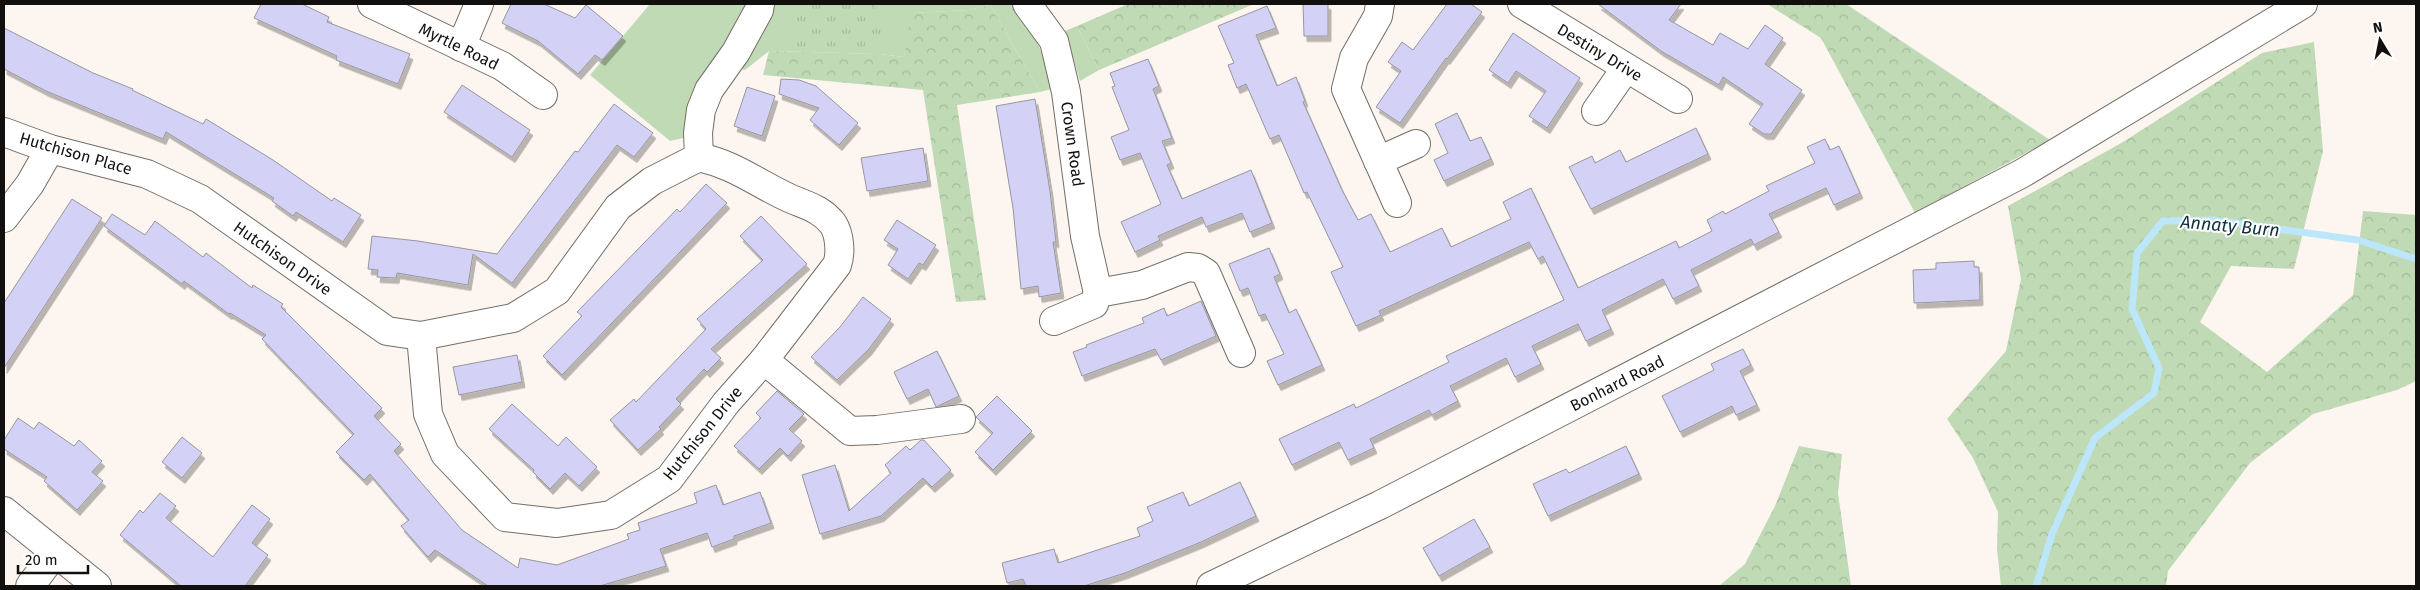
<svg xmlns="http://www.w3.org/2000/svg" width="2420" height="590" font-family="'Fira Sans',sans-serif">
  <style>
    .grass { fill: #c0dab5 }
    .forest { fill: url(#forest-crowns) }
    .park { fill: url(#park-tufts) }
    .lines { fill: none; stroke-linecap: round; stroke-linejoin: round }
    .stream { stroke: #bce6fa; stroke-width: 7 }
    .building { fill: #d4d1f6; stroke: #97969e; filter: url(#shadow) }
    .minor-casing { stroke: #736e68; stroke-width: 30 }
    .minor { stroke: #fff; stroke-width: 28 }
    .labels { text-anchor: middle; stroke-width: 4; stroke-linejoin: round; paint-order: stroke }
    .street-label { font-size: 16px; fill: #12100e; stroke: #fff }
    .water-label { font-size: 18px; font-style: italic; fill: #0f313f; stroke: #fff }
  </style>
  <defs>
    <pattern id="forest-crowns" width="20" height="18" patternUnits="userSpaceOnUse" patternTransform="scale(1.25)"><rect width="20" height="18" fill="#c0dab5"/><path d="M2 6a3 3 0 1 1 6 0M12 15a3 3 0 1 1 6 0" fill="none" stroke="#a4ba9a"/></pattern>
    <pattern id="park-tufts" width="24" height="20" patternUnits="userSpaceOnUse" patternTransform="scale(1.25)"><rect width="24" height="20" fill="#c0dab5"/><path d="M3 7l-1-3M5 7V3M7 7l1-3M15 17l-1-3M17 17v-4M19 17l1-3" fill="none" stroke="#a4ba9a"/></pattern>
    <filter id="shadow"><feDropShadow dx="3" dy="5.5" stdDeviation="0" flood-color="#0004"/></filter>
  </defs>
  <rect width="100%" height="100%" fill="#fdf6f0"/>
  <!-- grass -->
  <g class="grass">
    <path d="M650,4H1014L1039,46L1055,88L1040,92L990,5L969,10L912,13L904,57L880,54L769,51L745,70L712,64L688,137L670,141L590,75Z"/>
    <path d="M1077,26L1099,70L1080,81L1065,31Z"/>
  </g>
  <!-- forest -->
  <g class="forest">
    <path d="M1128,4H1254L1099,70L1077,26Z"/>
    <path d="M1767,4H1846L2050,140L1915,213L1821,38Z"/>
    <path d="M990,5L1040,92L957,105L986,300L956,302L923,90L763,75L769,51L880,54L904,57L911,13L969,10Z"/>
    <path d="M2314,42L2323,151L2294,269L2231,266L2200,322L2267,372L2353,295L2363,211L2416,215V381L2397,390L2313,414L2250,463L2168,571L2166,586H2001L1997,549L1998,512L1973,458L1947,419L2006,351L2021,279L2008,206L2123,142L2262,53Z"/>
    <path d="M1799,446L1842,454L1838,493L1851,586H1719L1745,564L1775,506Z"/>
  </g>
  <!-- park -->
  <path class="park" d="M797,4H875L883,27L880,54L794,50Z"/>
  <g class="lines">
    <!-- stream -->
    <path class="stream" d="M2036,586L2052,534L2095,438L2154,393L2159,368L2132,309L2137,253L2163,221L2213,220L2358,240L2416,259"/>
  </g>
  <!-- building -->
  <g class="building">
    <path d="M261,4H302L329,17L327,22L410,54L398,84L336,60L337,56L254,18Z"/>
    <path d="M511,4H544L575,18L586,5L623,36L602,60L595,55L578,74L538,41L502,23Z"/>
    <path d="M1303,4H1328V36H1304Z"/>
    <path d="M1447,4H1471L1482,12L1447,59L1446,58L1400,123L1376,107L1401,71L1388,62L1402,42L1413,50Z"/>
    <path d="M1598,4H1681L1669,20L1713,45L1720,33L1748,49L1765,25L1783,38L1765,64L1802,90L1771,134H1764L1749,124L1763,104L1723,77L1719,85L1661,51Z"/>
    <path d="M1267,6L1276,28L1256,35L1277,86L1296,77L1305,101L1303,102L1342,190L1358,220L1371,214L1390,252L1442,228L1451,247L1511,219L1503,202L1531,188L1578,288L1676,241L1679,248L1712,231L1707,220L1723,211L1725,214L1769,191L1766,186L1815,163L1807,147L1825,139L1830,150L1839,146L1860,193L1834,205L1826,188L1769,214L1779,232L1754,245L1751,239L1691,270L1699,286L1673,299L1663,279L1602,310L1611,329L1586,341L1578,324L1532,346L1541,364L1515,377L1506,358L1450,386L1458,401L1432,415L1429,410L1370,439L1374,448L1348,460L1339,442L1292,465L1279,439L1354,404L1356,408L1449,362L1446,356L1564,300L1543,256L1538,259L1529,242L1379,311L1381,315L1356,326L1331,272L1343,267L1307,192L1304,193L1279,135L1270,139L1246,84L1237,88L1228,65L1234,63L1218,26Z"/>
    <path d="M4,28L93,73L133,89L132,90L203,124L206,119L273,160L332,201L334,198L361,215L343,242L296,212L293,216L272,201L274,198L166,132L163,139L46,91L4,69Z"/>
    <path d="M1513,33L1580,78L1547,128L1529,116L1546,91L1516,71L1508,83L1489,70Z"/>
    <path d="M1148,59L1159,86L1153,89L1172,138L1162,141L1171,163L1167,165L1182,199L1251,170L1272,223L1250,232L1242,213L1206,227L1202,217L1158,236L1160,240L1135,252L1121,222L1161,204L1140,153L1120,160L1111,137L1129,130L1112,87L1115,86L1110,73Z"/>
    <path d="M781,79L799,80L816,86L858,123L839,145L810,120L819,108L779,94Z"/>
    <path d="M462,85L530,130L512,157L444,112Z"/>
    <path d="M747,87L775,96L762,136L734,126Z"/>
    <path d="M1035,99L1050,191L1056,242H1053L1061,293L1039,297L1038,286L1021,289L1013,208L996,106Z"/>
    <path d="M614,104L653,133L634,157L617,145L512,283L473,254L468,285L397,273L396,278L377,277L378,270L368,269L372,236L418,241L497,254L575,151L578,152Z"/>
    <path d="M1457,113L1470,141L1481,137L1491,159L1444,181L1434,160L1448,153L1435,124Z"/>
    <path d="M1696,128L1708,154L1591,209L1569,167L1592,156L1595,163L1620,150L1626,162Z"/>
    <path d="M923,148L928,181L867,191L861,158Z"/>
    <path d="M706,184L727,203L562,375L543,356L582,316L577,312L677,209L680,212Z"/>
    <path d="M72,199L102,218L4,368V303Z"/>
    <path d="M112,214L145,235L155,221L203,257L206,253L252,288L253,285L283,304L281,307L382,408L374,416L401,444L394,451L462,530L518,568L520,558L557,565L629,539L627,534L640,530L638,523L697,503L694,493L716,485L723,505L760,492L771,523L734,536V539L712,547L707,533L660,549L666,566L600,586H488L435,550L428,557L401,526L409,520L370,474L364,480L336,452L354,434L262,339L266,335L230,313L229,314L184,281L182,284L104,226Z"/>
    <path d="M761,216L807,264L711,349L721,358L707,372L704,369L676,399L681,404L659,427L661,429L638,450L610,420L634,399L636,402L706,329L697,319L763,260L740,236Z"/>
    <path d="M897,220L936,245L923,265L919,263L908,279L888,265L898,249L884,240Z"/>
    <path d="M1269,248L1280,274L1274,277L1289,313L1296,309L1322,365L1278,385L1267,361L1284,354L1265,314L1259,316L1248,288L1240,291L1229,264Z"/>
    <path d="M1974,261V267H1979L1980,300L1914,303L1913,270L1936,269V263Z"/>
    <path d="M863,297L891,319L869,349L837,380L811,357L840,327Z"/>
    <path d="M1201,301L1216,336L1161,360L1155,349L1082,376L1073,352L1087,347L1086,345L1144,323L1142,318L1164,308L1167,316Z"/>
    <path d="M1743,349L1751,365L1740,371L1757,405L1736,415L1732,406L1680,432L1662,396L1714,370L1711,364Z"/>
    <path d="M937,351L959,396L936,407L928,389L907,399L894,372Z"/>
    <path d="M517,355L522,382L459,395L453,367Z"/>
    <path d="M777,391L804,414L789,429L802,441L788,456L780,448L759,469L734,446L761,418L756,413Z"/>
    <path d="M997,396L1032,431L993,470L975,452L993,433L976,417Z"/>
    <path d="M512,404L558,446L566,437L597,467L579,486L565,473L550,489L533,472L534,470L489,429Z"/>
    <path d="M18,418L34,429L39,422L74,446L79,440L102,461L92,472L103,481L77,510L44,481L47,477L4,449V440Z"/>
    <path d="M182,437L202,453L182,478L162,462Z"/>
    <path d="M921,440H924L951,470L932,487L923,478L881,516L820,534L802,475L835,465L849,511L891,473L885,465L906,446L910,450Z"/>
    <path d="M1626,446L1639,474L1548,516L1533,484L1566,469L1569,473Z"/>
    <path d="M1240,482L1256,516L1201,542L1125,573L1084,586H1026L1023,579L1007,583L1002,563L1054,549L1058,563L1140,536L1137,528L1153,521L1147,507L1183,492L1189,506Z"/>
    <path d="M160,493L176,506L166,518L213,557L252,505L270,519L252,543L268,555L245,586H181L120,535L140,510L143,513Z"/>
    <path d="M1474,519L1490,547L1439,576L1423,548Z"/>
  </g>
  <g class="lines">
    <!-- minor casing -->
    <g class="minor-casing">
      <g id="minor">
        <path d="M372,4L502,66L543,95"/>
        <path d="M1027,4L1054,41L1066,92L1085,236L1098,293"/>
        <path d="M1380,4L1378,16L1354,58L1346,89L1397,203"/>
        <path d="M1522,4L1678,99"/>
        <path d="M461,47L479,4"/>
        <path d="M1596,111L1626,68"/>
        <path d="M4,132L50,149L147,174L200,199L387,331L421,336L513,318L557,291L618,207L652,181L699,157C735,165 755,182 787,197C804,205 821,208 833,224C840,235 841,254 837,265L764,360L726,403L669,479L611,515L557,523L505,517L445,454L428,414L421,336"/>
        <path d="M699,157L698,133L701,110L709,90L736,52L759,10L760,4"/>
        <path d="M1378,161L1416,144"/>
        <path d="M4,218L30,184L50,149"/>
        <path d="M1054,321L1094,304L1098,293L1142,285L1188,267L1198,268L1206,273L1241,353"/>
        <path d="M764,360L850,431L877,430L961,419"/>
        <path d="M4,511L97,586"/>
        <path d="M30,586L55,553"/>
        <path d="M1211,586L1380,505L2021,174L2303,4"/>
      </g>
    </g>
    <!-- minor -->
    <use href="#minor" class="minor"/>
  </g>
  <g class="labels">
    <!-- street labels -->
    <g class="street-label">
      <text transform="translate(459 46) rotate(26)" y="6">Myrtle Road</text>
      <text transform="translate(1600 52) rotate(31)" y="6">Destiny Drive</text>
      <text transform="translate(1073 144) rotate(82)" y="6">Crown Road</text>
      <text transform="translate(76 153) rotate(16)" y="6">Hutchison Place</text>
      <text transform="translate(283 258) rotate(35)" y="6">Hutchison Drive</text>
      <text transform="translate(1617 383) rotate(-27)" y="6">Bonhard Road</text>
      <text transform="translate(702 433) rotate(-51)" y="6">Hutchison Drive</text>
    </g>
    <!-- water labels -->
    <g class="water-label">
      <text transform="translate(2230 226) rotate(5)" y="6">Annaty Burn</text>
    </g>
  </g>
  <!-- border -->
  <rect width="2420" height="590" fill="none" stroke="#12100e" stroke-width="10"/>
  <!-- north arrow -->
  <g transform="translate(2380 40) rotate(350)" stroke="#ffffff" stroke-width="4" paint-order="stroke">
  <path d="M0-4L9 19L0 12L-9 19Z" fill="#12100e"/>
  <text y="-8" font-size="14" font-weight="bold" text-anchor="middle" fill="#12100e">N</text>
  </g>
  <!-- scale -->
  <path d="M18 565v8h70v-8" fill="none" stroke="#12100e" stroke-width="2.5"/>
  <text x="25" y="565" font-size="15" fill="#12100e" stroke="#ffffff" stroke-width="4" paint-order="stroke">20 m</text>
</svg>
